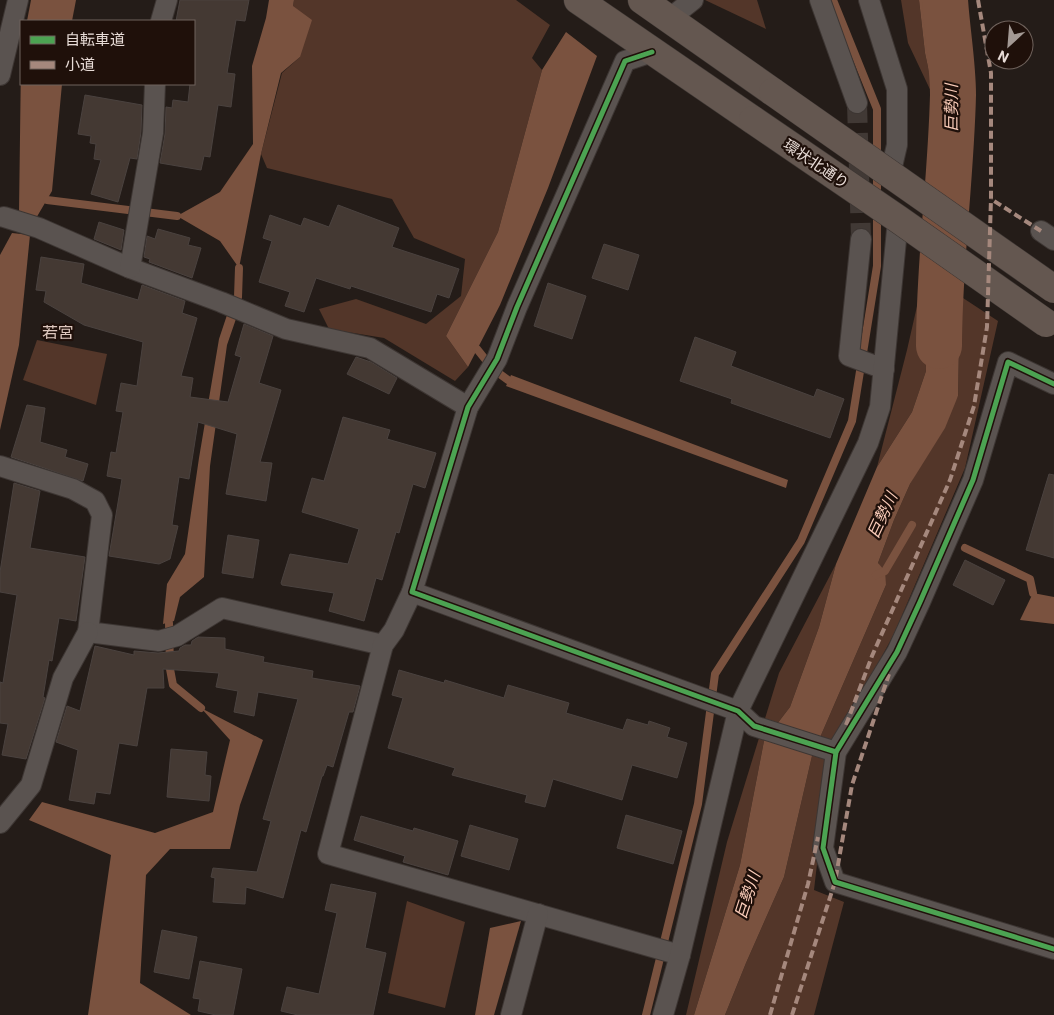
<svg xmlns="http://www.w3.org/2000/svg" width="1054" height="1015" font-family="Roboto,'Noto Sans JP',sans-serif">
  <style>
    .green { fill: #533629 }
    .water { fill: #7a523f }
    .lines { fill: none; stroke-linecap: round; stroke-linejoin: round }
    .stream { stroke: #7a523f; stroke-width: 8 }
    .river { stroke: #7a523f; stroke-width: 46 }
    .building { fill: #443933; stroke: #4a423f }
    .street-tunnel { stroke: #413935; stroke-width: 20; stroke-dasharray: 20 10; stroke-linecap: butt }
    .street-casing { stroke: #3d3633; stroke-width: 22 }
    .highway-casing { stroke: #3d3633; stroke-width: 29 }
    .street { stroke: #5a5350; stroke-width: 20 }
    .highway { stroke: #645750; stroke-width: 28 }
    .highway-bridge-casing { stroke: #3d3633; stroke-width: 29; stroke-linecap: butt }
    .highway-bridge { stroke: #645750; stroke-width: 28 }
    .quiet { stroke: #a5887d; stroke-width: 4; stroke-dasharray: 8 4; stroke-linecap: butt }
    .cycleway-casing { stroke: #1f100a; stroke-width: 8 }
    .cycleway { stroke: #4ca352; stroke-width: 5 }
    .labels { text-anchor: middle; stroke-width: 4.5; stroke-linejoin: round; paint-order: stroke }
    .street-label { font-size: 15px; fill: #e8dcd7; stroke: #1f100a }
    .water-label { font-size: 16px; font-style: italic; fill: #faccb9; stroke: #1f100a }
    .neighbourhood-label { font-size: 16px; fill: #dec8be; stroke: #1f100a }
  </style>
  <rect width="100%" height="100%" fill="#241c18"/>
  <!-- green -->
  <g class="green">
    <path d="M294,0H516L550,25L532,58L542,70L498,232L446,336L468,367L455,381L384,338L329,329L319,309L356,299L426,324L461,296L465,259L414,238L392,199L267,168L261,154L282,73L300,57L293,6Z"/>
    <path d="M705,0H757L766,29Z"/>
    <path d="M901,0H919L925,53L935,100L908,43Z"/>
    <path d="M925,271L926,371L912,412L877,467L907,350Z"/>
    <path d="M960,296L998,321L965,468L894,634L830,752L814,890L844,902L814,1015H725L746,963L784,877L812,756L886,585L878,563L894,520L910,484L958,396Z"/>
    <path d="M37,340L107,354L96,405L23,380Z"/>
    <path d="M836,564L819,627L790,707L764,741L740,865L694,1015H686L727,842L779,673Z"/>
    <path d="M407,901L465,922L445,1008L388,993Z"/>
  </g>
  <!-- water -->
  <g class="water">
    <path d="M31,0H76L72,21H27Z"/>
    <path d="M269,0H294L293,6L312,20L300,57L281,73L261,154L239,268L220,241L177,216L220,192L253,144L252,66L266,18Z"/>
    <path d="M919,0H961L971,68L973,129L967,193L933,170L935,100L925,53Z"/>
    <path d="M566,32L597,56L548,188L500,305L468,367L446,336L498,232L542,70Z"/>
    <path d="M21,61V84H62L52,191L35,220L19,212Z"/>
    <path d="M12,233L30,235L19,345L0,430V255Z"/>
    <path d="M925,271L960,296L958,396L945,428L910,484L894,520L878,563L885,571L886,585L812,756L784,877L746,963L725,1015H694L740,865L764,741L790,707L819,627L836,564L877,467L912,412L926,371Z"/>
    <path d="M228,312L237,316L227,345L210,466L204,577L180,597L174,621L163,624L167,584L185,554L199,458L219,339Z"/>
    <path d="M511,375L788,480L786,488L506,386Z"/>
    <path d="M1033,593L1054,597V624L1020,620Z"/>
    <path d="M201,708L263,740L240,805L230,849H170L146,875L140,983L191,1015H88L111,855L29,820L42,802L155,833L213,812L230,740Z"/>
    <path d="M521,921L494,1015H475L490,928Z"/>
  </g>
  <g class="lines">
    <!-- stream -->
    <g class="stream">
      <path d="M833,0L877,109V158"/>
      <path d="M877,172V198"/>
      <path d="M47,200L177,216"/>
      <path d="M234,307L238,297L239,268"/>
      <path d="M477,349L493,369L508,380"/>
      <path d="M965,548L1030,579L1033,593"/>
      <path d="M876,575L885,571L912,525"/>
      <path d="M169,623L170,669L173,685L201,708"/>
      <path d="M646,1015L698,804L715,674L801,541L852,421L877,266V212"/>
    </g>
    <!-- river -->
    <path class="river" d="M939,346C939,262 951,179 953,95C953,64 947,31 945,0"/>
  </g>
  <!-- building -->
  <g class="building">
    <path d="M180,0H249L245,21L236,20L227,73L235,74L231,107L218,105L210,157L204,156L201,170L160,163L165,134L166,107L172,108L173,100L188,102L190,84H194V21H176Z"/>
    <path d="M85,95L142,105L141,132L137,159L130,158L118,202L91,194L101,160L94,159L96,144L90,143L91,136L78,134Z"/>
    <path d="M338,205L399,228L392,247L459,269L449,298L437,294L431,312L351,286L350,289L316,278L304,312L285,306L290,292L259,282L272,241L263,238L270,215L301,226L304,218L329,227Z"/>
    <path d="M99,222L124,230L121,250L94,239Z"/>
    <path d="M158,229L190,238L188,245L201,248L192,278L149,262L150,259L144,257L147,236L155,239Z"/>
    <path d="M604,244L639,255L628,290L592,278Z"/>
    <path d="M41,257L84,264L81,283L138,300L142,285L185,301L182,313L197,318L181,376L193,378L190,397L228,402L241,357L235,355L244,324L273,336L259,383L281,390L260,462L272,463L266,501L226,494L237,434L198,422L189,479L179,477L172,525L178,526L170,559L159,564L109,556L122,479L107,476L111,452L116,453L123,412L116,411L121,383L137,386L143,342L84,325L44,302L46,291L36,290Z"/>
    <path d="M548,283L586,296L572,339L534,326Z"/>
    <path d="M695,337L736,352L731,366L814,397L817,389L844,399L830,438L731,403L732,399L680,381Z"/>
    <path d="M356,357L371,362L397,378L389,394L347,374Z"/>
    <path d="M27,405L45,408L40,442L67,450L65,457L88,464L83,481L11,457Z"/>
    <path d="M343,417L390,430L387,439L436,453L425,488L413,484L399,533L396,532L382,580L376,578L364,621L329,611L334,593L282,585L281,583L290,554L348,564L359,529L302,512L312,478L324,481Z"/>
    <path d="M1049,474L1054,475V558L1026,550Z"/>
    <path d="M14,483L40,491L30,548L85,557L76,621L59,618L52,661L49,660L43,697L45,698L26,759L2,755L8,724L0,723V682L3,683L17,595L0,592V572Z"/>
    <path d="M228,535L259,540L253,578L222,573Z"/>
    <path d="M965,560L1005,580L993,605L953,585Z"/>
    <path d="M198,637L225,638V649L264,657L263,662L313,671L312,678L360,686L353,712H349L333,767L327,765L323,776H322L306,832L301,830L283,898L246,887L245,904L213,902L215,878L211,877L213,868L257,872L271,821L263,819L298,699L258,692L254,716L234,712L238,691L216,687L219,673L163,669L164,688H147L137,746L119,743L110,794L96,792L94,804L69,800L78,750L56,742L67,706L80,711L95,646L134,655V651L158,653L179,651L180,648L185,645H191L192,641Z"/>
    <path d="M399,670L444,683L445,680L504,698L508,685L569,703L566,713L623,730L627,719L648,725L649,721L670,728L667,737L687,743L677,778L632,765L622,800L553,779L545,807L525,802L527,795L452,775L455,768L388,748L403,698L392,695Z"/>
    <path d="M171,749L207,752L205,775L211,776L209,801L167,797Z"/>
    <path d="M626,815L682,831L673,864L617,848Z"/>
    <path d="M361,816L413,831L414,828L458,841L448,875L403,862L405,856L354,840Z"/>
    <path d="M470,825L518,839L509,870L461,856Z"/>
    <path d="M331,884L376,893L365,948L386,953L373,1015H298L281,1011L287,987L319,994L337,913L325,910Z"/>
    <path d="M162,930L197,937L189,979L154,972Z"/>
    <path d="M200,961L242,969L233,1015H216L198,1011L200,999L193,998Z"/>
  </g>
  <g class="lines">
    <!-- street-tunnel -->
    <path class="street-tunnel" d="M857,103L861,239"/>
    <!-- street casing -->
    <g class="street-casing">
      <g id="street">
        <path d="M820,0L857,103"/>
        <path d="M869,0L897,89V145L890,175"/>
        <path d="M669,19L693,0"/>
        <path d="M161,21L167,0"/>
        <path d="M652,52L625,61L517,307L497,359L468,407L412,592L738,711L754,726L836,752"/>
        <path d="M0,75L18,0"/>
        <path d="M4,217L39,228L130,268L221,302L286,329L370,348L468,407"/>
        <path d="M1041,231L1054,240"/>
        <path d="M861,239L849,356L884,369"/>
        <path d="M130,268L153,133L155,84"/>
        <path d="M1054,384L1008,362L973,480L920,602L897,652L836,752L823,848L835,882L1054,949"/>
        <path d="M0,466L73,489L95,501L102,515L88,632L159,641L177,636L222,608L383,645"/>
        <path d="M412,592L394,630L383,645L328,854L680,955"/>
        <path d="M0,823L31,785L63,678L88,632"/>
        <path d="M511,1015L538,914"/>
        <path d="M663,1015L680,955L738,711L868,443L880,407L898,219"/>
      </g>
    </g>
    <!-- highway casing -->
    <g class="highway-casing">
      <g id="highway">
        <path d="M578,0L753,120"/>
        <path d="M642,0L773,92"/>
      </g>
    </g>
    <!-- street -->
    <use href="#street" class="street"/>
    <!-- highway -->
    <use href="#highway" class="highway"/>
    <!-- highway-bridge casing -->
    <g class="highway-bridge-casing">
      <g id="highway-bridge">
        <path d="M773,92L1054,289"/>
        <path d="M753,120L898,219L1046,323"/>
      </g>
    </g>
    <!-- highway-bridge -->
    <use href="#highway-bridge" class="highway-bridge"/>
    <!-- quiet -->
    <g class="quiet">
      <path d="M978,0L991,73V199L1041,231"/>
      <path d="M846,725L872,656L950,480L974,406L987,327L991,199"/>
      <path d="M770,1015L808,884L818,837"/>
      <path d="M792,1015L835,882L852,785L889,674"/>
    </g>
    <!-- cycleway casing -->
    <g class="cycleway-casing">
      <g id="cycleway">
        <path d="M652,52L625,61L517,307L497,359L468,407L412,592L738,711L754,726L836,752"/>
        <path d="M1054,384L1008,362L973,480L920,602L897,652L836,752L823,848L835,882L1054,949"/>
      </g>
    </g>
    <!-- cycleway -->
    <use href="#cycleway" class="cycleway"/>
  </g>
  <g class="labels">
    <!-- street labels -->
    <g class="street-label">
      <text transform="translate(816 164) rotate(34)" y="5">環状北通り</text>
    </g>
    <!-- water labels -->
    <g class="water-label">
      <text transform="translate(951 108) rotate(-90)" y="6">巨勢川</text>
      <text transform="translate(882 515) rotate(-65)" y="6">巨勢川</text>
      <text transform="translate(747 895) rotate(-72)" y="6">巨勢川</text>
    </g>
    <!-- neighbourhood labels -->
    <g class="neighbourhood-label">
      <text x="58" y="338">若宮</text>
    </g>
  </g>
  <!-- legend -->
  <rect x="20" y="20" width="175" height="65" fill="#1f100a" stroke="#6f625c"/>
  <rect x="30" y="36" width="25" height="8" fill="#4ca352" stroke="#6f625c"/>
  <text x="65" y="45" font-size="15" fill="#e8dcd7">自転車道</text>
  <rect x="30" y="61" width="25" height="8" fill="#a5887d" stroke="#6f625c"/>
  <text x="65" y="70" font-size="15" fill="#e8dcd7">小道</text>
  <!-- north arrow -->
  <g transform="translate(1009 45) rotate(206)"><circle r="24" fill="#1f100a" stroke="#6f625c"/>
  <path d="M0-4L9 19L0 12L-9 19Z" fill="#a39994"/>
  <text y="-8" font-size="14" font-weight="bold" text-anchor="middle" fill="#e8dcd7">N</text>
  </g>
</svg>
